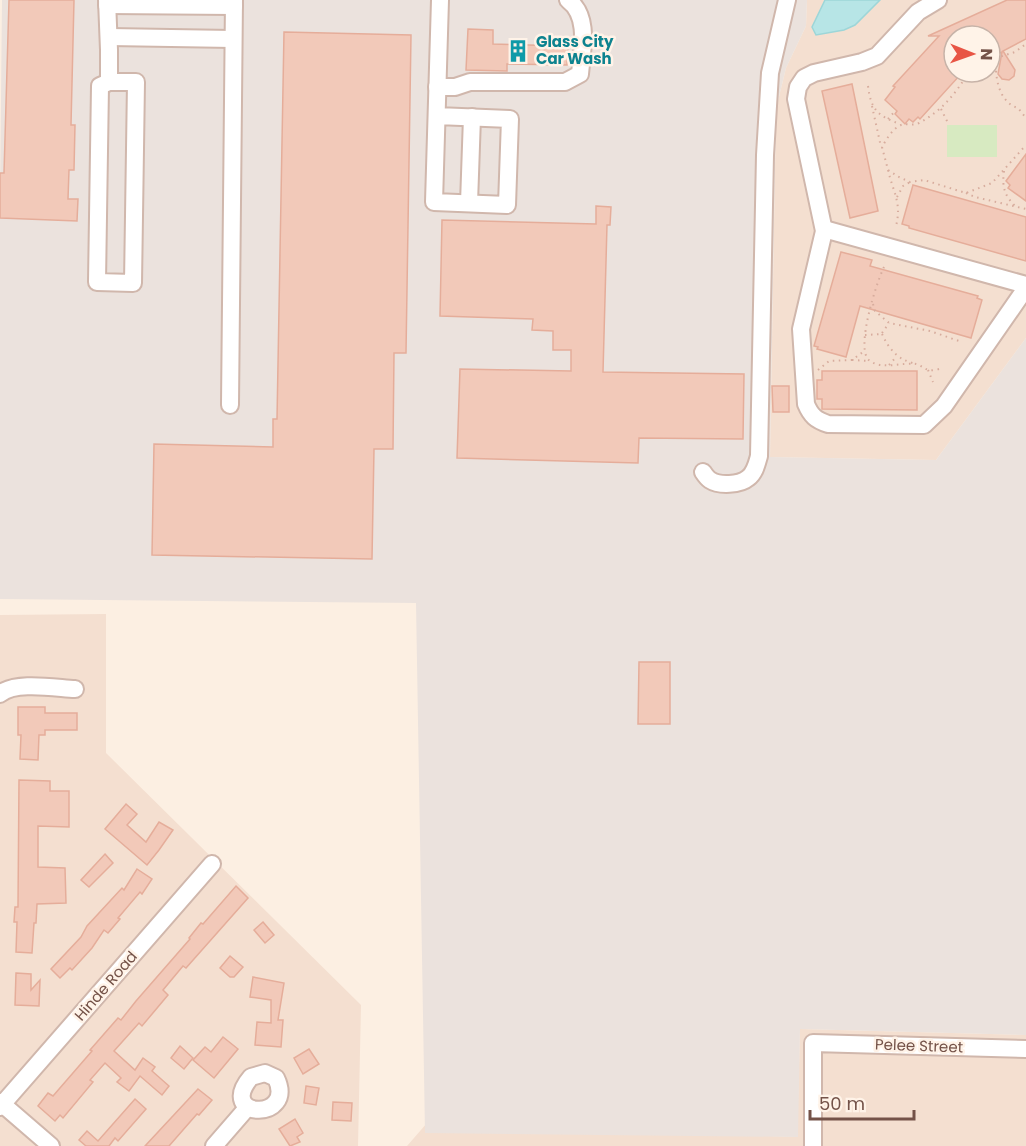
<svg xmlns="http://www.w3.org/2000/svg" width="1026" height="1146" font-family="Poppins,sans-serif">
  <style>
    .residential { fill: #f4dfd0; fill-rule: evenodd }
    .industrial { fill: #ebe2dd }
    .green { fill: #d7eac1 }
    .water { fill: #b7e5e6; stroke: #9dd6d8; stroke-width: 1.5 }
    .building { fill: #f2c9b9; stroke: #e5ad9a; stroke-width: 1.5 }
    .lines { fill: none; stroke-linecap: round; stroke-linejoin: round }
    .minor-casing { stroke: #d0b7ac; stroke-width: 20 }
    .path { stroke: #d7ac9d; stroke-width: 2; stroke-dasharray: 1.5 4.5; stroke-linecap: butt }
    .minor { stroke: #fff; stroke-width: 16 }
    .labels { text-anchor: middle; stroke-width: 5; stroke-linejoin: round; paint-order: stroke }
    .culture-label { font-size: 15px; font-weight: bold; fill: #0d838f; stroke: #fff3e8; text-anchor: start }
    .street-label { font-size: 15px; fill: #745248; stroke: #fff3e8 }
  </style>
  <rect width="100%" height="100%" fill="#fcefe2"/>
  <!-- residential -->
  <g class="residential">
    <path d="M807,0H1026V338L936,460L770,457L776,109L786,68L806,26ZM954,36H990V72H954Z"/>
    <path d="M106,614V753L361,1005L358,1146H0V615Z"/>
    <path d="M800,1029L1026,1035V1146H407L427,1123L797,1137Z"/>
  </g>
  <!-- industrial -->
  <path class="industrial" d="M2,0H807L806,26L786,68L776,109L770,457L936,460L1026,338V1035L800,1029L798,1137L425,1133L416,603L0,599V196Z"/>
  <!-- green -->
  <rect class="green" x="947" y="125" width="50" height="32"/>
  <!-- water -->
  <path class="water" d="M825,0H880L855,25L844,30L816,35L812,27Z"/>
  <!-- building -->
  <g class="building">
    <path d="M9,0H74L71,125H75L74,170H69L68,199H78L77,221L0,218V173H4Z"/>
    <path d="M1007,0H1026V39L1003,51L1015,70L1014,76L1009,80L1002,79L998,74L1002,52L990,57V36H954V72L961,74L920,119L918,117L913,122L909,119L905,124L895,114L897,111L885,100L895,87L893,86L939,36H928Z"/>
    <path d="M468,29L493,30V44L568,46L567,65L507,64V71L466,70Z"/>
    <path d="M284,32L411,35L406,353H394L393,449H374L372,559L152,555L154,444L273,447V419H277Z"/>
    <path d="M852,84L878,211L850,218L822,91Z"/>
    <path d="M1026,154V201L1008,188L1010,185L1006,181Z"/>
    <path d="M913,185L1026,217V261L909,228V226L902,224Z"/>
    <path d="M596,206L611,207L610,225H607L603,372L744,374L743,439L639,438L638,463L457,458L460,369L571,371V350H553V331L532,330L533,319L440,316L442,220L596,224Z"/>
    <path d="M841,252L872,260L870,266L978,296L977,298L982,300L971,338L860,306L846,357L817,349L818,347L814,346Z"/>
    <path d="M822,371H917V410L822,409V399H817V380H822Z"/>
    <path d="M772,386H789V412H773Z"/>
    <path d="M639,662H670V724H638Z"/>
    <path d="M18,707H45V713H77V730H45V735H39L38,760L20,759L21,735H18Z"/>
    <path d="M19,780L50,781V791H69V827L38,826V867L65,868L66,903L37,904L36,923H34L32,953L16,952L17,922H14L15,907H18Z"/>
    <path d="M126,804L137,814L127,825L146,842L159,822L173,830L159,850L147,865L105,829Z"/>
    <path d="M105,854L113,863L89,887L81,880Z"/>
    <path d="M137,869L152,879L142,894L140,892L118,918L120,919L108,933L104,930L92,948L72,970L70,968L60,978L51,969L81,937L87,926L122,888L124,890Z"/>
    <path d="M236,886L248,898L186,968L183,966L163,990L168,995L142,1026L139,1023L114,1051L135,1070L143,1058L155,1067L152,1071L169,1086L162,1095L140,1076L129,1091L117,1082L121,1078L105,1063L90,1080L93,1082L63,1118L60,1115L55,1121L38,1106L48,1093L53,1096L92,1051L90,1050L118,1018L121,1020L136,1001L190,939L189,938L201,923L203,924Z"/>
    <path d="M263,922L274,935L265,943L254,930Z"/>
    <path d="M230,956L243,967L234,977H230L220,968Z"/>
    <path d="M16,973L31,974V990L40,980L39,1006L15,1005Z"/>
    <path d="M253,977L284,983L278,1020H283L281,1047L255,1045L257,1022L271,1023V1000L250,997Z"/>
    <path d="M223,1037L238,1049L214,1078L193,1060L205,1047L211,1052Z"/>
    <path d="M180,1046L193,1058L184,1069L171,1058Z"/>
    <path d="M309,1049L319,1064L303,1074L294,1058Z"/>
    <path d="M306,1086L319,1088L316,1105L304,1103Z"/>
    <path d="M198,1089L212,1100L199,1115L197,1114L169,1146H145Z"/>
    <path d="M135,1099L146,1109L118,1141L115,1138L109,1146H86L79,1140L87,1131L98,1141Z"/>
    <path d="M333,1102L352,1103L351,1121L332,1120Z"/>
    <path d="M295,1119L303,1133L297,1137L300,1142L290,1146L279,1129Z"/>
  </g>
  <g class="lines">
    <!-- minor casing -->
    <g class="minor-casing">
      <g id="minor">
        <path d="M107,0L109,50V82H136L133,283L97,282L100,86L109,82"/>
        <path d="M938,0L918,12L877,56L862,62L814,73L804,78L798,87L796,99L824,231L801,329L806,404C811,416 816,420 828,424L924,425L944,406L1026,288"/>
        <path d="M107,5L234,6"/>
        <path d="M109,37L233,39"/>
        <path d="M437,87H455L470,82H565L580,74C582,50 590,16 568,0"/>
        <path d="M437,116L510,119L507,205L434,202L440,0"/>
        <path d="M469,203L472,117"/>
        <path d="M824,229L1026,285"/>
        <path d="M230,405L234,0"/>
        <path d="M703,472C705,475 707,478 710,480C719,486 740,485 748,478C755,473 757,463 759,456L765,155L770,73L787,0"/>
        <path d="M0,694C15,681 55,688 75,689"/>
        <path d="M265,1073L276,1078C297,1122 215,1119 251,1077Z"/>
        <path d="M0,1102L51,1146"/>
        <path d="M0,1107L212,864"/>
        <path d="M214,1146L247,1108"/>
        <path d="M813,1146V1043L1026,1049"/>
      </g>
    </g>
    <!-- path -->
    <g class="path">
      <path d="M996,59C995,76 998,102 1018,108L1026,118"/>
      <path d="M990,60L1015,52L1026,44"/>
      <path d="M969,72C955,94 943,110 919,123C913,126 907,123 901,125C893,128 886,140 882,147L888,170L899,177L910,182L924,180L966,193L992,183L1026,145"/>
      <path d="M868,86C871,110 878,116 900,124"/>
      <path d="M872,106L881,147"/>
      <path d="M941,109L949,125"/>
      <path d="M888,119L896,110"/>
      <path d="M888,170C893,192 902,203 896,226"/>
      <path d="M1004,171C1002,186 1004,195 1015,206"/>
      <path d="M966,193L975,197L1026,209"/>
      <path d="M897,197L903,186L910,182"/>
      <path d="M884,267C877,281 854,351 870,361C883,370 902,362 916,364C921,365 924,369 929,370C932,371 939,369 943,368"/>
      <path d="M873,304L875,311L889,323L930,331L959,341"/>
      <path d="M882,333L889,323"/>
      <path d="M882,334C889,349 897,359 913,363"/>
      <path d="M865,335L882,334"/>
      <path d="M852,360L870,361"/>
      <path d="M889,365L897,356"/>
      <path d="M818,370L829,361L852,360L863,352"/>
      <path d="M928,370L933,382"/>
    </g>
    <!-- minor -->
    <use href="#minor" class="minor"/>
  </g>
  <!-- icons -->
  <defs>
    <g id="building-bare" transform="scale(1.8)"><path d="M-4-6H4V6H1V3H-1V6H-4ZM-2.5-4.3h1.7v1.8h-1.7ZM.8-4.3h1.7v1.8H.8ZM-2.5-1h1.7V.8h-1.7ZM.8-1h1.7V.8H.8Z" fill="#0f9aa8" stroke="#fff3e8" stroke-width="2.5" paint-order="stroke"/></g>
  </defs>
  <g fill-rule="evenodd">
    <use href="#building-bare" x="518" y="51"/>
  </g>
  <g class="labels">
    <!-- culture labels -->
    <g class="culture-label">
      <text x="536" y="47">Glass City<tspan x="536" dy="17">Car Wash</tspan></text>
    </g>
    <!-- street labels -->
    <g class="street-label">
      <text transform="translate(106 986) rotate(-49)" y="5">Hinde Road</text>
      <text transform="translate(919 1046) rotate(2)" y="5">Pelee Street</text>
    </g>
  </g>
  <!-- north arrow -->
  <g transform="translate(972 54) rotate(91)"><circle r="28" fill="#fff3e8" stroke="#c7b3a8" stroke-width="1.5"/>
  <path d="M0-4.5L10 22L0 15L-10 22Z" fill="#e85545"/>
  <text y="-9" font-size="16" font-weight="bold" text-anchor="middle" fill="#745248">N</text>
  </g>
  <!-- scale -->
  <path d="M810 1110v9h104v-9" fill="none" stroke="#745248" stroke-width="3"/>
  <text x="819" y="1110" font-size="18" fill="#745248" stroke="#fff3e8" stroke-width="4.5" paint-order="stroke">50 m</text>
</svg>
